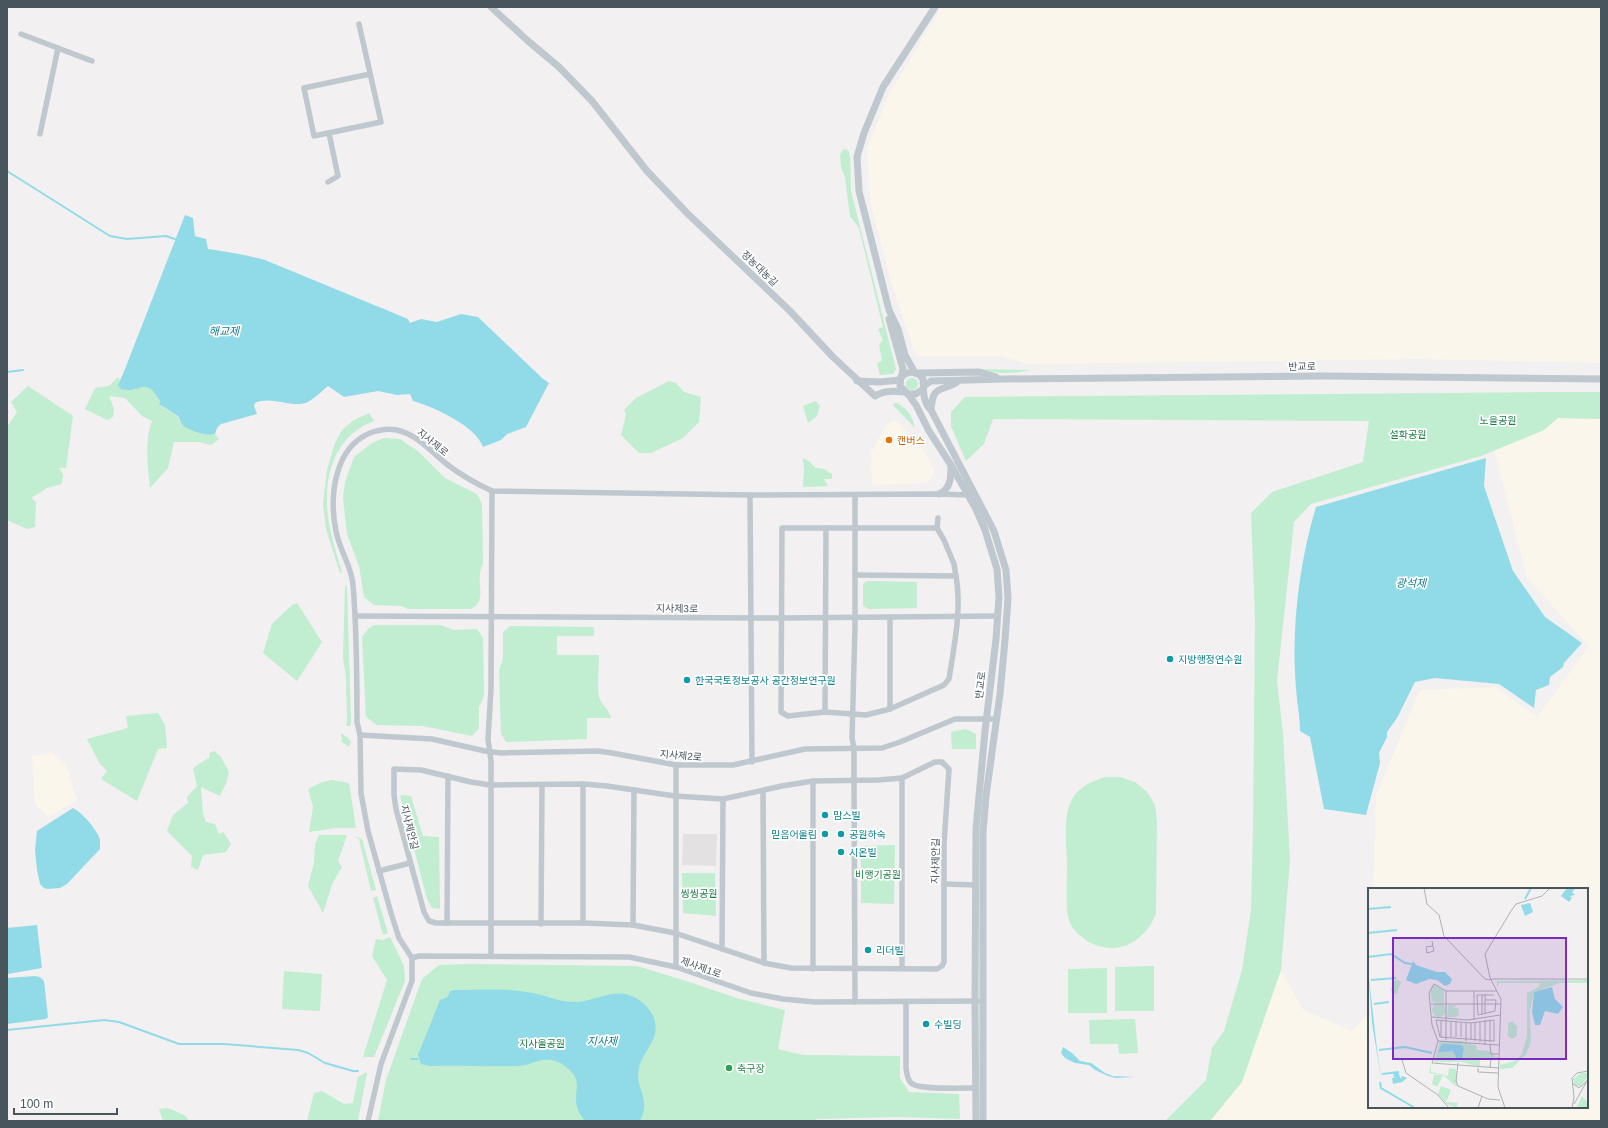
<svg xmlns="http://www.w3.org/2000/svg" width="1608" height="1128" font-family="Helvetica,'Noto Sans KR',sans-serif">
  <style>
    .commercial { fill: #fbf6eb }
    .education { fill: #e3e1e2 }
    .green { fill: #c1edd0 }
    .water { fill: #91dbe8 }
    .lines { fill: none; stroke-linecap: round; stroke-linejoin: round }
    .stream { stroke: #91dbe8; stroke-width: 2 }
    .minor { stroke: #bfc8ce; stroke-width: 5.5 }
    .tertiary { stroke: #bfc8ce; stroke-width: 7 }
    .food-dot { fill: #e8710a; stroke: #fff; stroke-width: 1.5 }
    .culture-dot { fill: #0f9aa8; stroke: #fff; stroke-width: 1.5 }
    .leisure-dot { fill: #2e9e5b; stroke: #fff; stroke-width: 1.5 }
    .labels { text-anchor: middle; stroke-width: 3.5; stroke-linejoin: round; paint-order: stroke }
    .street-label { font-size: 10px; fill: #49555d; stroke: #fff }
    .park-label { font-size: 10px; fill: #1c7c46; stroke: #fff }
    .food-label { font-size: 10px; fill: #c56008; stroke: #fff; text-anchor: start }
    .culture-label { font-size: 10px; fill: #0d838f; stroke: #fff; text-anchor: start }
    .leisure-label { font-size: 10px; fill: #27864d; stroke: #fff; text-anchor: start }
    .water-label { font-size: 11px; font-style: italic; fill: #147d8f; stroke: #fff }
    .inset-river { fill: none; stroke: #91dbe8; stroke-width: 2 }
    .inset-road { fill: none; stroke: #aeb2b5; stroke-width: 1 }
    .view { fill: #7b2cbf; fill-opacity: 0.15; stroke: #7b2cbf; stroke-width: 2 }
    .inset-edge { fill: none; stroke: #49555d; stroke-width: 2 }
  </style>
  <rect width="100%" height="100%" fill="#f2f0f0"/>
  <!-- commercial -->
  <g class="commercial">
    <path d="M942,7H1601V363L1419,359L1030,364L999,356H916L891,282L870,200L867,148L889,94Z"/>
    <path d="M1558,418L1601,419V1121H1210L1242,1082L1281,970L1303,1010L1352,1031L1369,1012V1107H1587V889H1373L1376,795L1420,690L1496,687L1537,717L1589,646L1527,578L1494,450L1544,430Z"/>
    <path d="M893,420L898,422L923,450L934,468V474L927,483L872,485L871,453L885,427Z"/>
    <path d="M52,753L67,766L77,800L49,817L35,805L32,756Z"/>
  </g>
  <!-- education -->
  <path class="education" d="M683,834H717L716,866L682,865Z"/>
  <!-- green -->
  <g class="green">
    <path d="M843,149L848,150C852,155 850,183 851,191L896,369L893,374L880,375L877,363L882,361L879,345L883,340L878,329L883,327L859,228L850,216L845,177L841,167L840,155Z"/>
    <path d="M974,369L1030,370C1012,375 993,373 974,369Z"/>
    <circle cx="912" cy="384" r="6"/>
    <path d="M117,378L120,379L118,385L134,390C150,384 152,386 160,401L159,404L177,416L183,426L203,434H215L219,439L211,445L199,442H174L168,468L150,488C148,466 144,442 152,421L142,416L125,398L109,396L114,409L113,417L107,420L85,409L95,388L109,386Z"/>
    <path d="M669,381L676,383L684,392L701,397L699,422L683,438L651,453H639L621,435L626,415L624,410L636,398Z"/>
    <path d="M28,386L73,416L66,468H59L63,474L62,484L47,488L31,498L36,502L35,527L27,529L7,520V427L17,412L11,402Z"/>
    <path d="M1553,392H1601V419L1558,418L1544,430L1481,456L1311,504L1294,522L1277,681L1283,733L1290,860L1281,970L1242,1082L1210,1121H1165L1206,1080L1212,1048L1224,1031L1242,970L1251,910L1253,831L1255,618L1251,513L1272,492L1363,462L1369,421L993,419L984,444L966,461L951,426V412L965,397Z"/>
    <path d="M816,401L820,406L817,416L808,423L803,406Z"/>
    <path d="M897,403C908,410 912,415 915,428L893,405V404Z"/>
    <path d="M369,413L374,421C327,439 321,490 331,533C334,546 338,559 342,572L340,573L326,529L323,504L327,470L335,443L342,430L354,420Z"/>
    <path d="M384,438L400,439L419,452L445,478L477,494L482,504L483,563C482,566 480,570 480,573C478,587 486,601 471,609H408L401,606L374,605L364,597L359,566L347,534L343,498L345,482L354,457L372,443Z"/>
    <path d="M803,458L809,461L816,468L824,469L832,474V479H824L828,486L803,487L804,471Z"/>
    <path d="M867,581L917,582V608L869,609L863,606V584Z"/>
    <path d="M345,586H347L351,722L350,726H346L347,720L346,677L343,657Z"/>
    <path d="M297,603L322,642L297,681L263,653L272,624L292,605Z"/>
    <path d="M374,625H440L454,630L477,629L483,638L484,696L479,707V728L472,736L423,726L377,725L366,717L362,637L369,628Z"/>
    <path d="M510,626L594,627V636H557V655H599C599,667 597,686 599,697C601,705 610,710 611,718H587V739L506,742L501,734L499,670L503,659V632Z"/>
    <path d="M158,713L165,725L167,748L158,749L137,801L101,779L107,771L100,764L87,739L128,728L126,716Z"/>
    <path d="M966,729L976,734V749H952L951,732Z"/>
    <path d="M341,733L348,738L351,742L349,747L342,742Z"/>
    <path d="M214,751L221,757L229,772L227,781L220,796L201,787L203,814L206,822L215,824L219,834L223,832L231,844L226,852L203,855L198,870L191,867L192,856L167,831L173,815L188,803L187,797L197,786L193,768L210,757L209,753Z"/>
    <path d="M1105,777H1120L1135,782L1147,792L1155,805L1157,821L1156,914C1144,942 1118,957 1089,942C1083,938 1075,932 1071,925C1069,921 1068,915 1067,910C1066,895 1067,880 1067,864C1067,848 1063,819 1070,804C1076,788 1090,782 1105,777Z"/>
    <path d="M332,780L349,783L356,828H336L309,832L313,807L308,789L322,782Z"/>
    <path d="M400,795L411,796L423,836L439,837L440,909L432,908L427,899Z"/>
    <path d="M319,835H347L338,861L342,867L333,882L323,913L308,886L314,863L315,845Z"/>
    <path d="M354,836L362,839L376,890L371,891L359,839Z"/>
    <path d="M895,845L894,904L861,903V846Z"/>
    <path d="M682,873H715L716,916L683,913Z"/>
    <path d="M377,896L388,933L383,935L373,898Z"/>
    <path d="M390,937L404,966L405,981L374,1057H363L387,980L372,956L376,939L383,940Z"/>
    <path d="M467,964L637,966L686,981L740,999L785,1010L778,1049L803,1055L900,1056V1078L909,1092L959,1094L960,1119L898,1117L817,1119L813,1121H378L386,1080L422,979L439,965Z"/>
    <path d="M1154,966V1011H1115V967Z"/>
    <path d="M1107,968V1013H1068V969Z"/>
    <path d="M284,971L322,974L320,1011L282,1009Z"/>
    <path d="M1135,1019L1138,1053L1119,1054L1118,1044H1090L1089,1020Z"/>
    <path d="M367,1072L358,1121H307L314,1093L322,1091L344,1104L353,1103L358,1077Z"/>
    <path d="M168,1108L186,1116L189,1121H163L159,1109Z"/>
  </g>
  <!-- water -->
  <g class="water">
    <path d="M185,215L193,218L195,236L206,239L208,249C228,252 247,255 265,260L408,319L410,323L421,319L437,322L461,314L478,317L542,378L549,383L526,427L507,434L501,440L483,447C476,426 434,407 413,401L410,394L397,395L378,391L344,397L328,386C322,391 315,398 308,402C293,409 271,395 255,403L254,406L257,414L221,424L217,428L215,434C205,436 191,431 183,426L178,416L159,404L160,401C144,374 143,395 121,389L118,385L125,369Z"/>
    <path d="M1486,458L1484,486L1513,571L1545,617L1582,643L1564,663L1563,667L1550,677L1549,685L1536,690L1534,708L1499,684L1435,678L1415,682L1397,718L1387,732V737L1379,753L1380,763L1366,815L1324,809L1310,737L1300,731C1300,716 1297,703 1296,688C1291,630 1299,563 1316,507Z"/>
    <path d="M73,808C82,812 98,831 100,840C100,843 100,846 100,849L67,884L60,888L47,889L44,888L40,884L37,870L35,850L37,831Z"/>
    <path d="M37,925L42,968L8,974L7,928Z"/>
    <path d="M35,976L40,977L44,981L48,1017L46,1019L7,1024V978Z"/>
    <path d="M455,990C478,990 504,988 527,992C543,994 558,1002 574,1002C592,1002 608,991 625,994C637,996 650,1007 654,1018C661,1041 643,1049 639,1068C634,1088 652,1098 640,1121H585C580,1115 576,1108 576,1099C576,1090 579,1083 574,1075C569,1068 560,1061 551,1060C540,1058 530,1065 519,1066C489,1067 459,1065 430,1066L421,1064L418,1055L440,1000C446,998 448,998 450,991Z"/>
    <path d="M1063,1047L1072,1053L1080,1061L1091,1063L1105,1073L1113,1076L1135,1077L1116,1078L1108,1076L1095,1070L1089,1065L1075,1063L1065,1058L1061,1053Z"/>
  </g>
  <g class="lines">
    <!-- stream -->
    <g class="stream">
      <path d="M7,171L110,236L127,239L166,236L175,239"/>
      <path d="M7,372L23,370"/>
      <path d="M7,1030L104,1020L119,1022L179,1044H224L298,1050L308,1053L325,1063L353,1071H358"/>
      <path d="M411,1059H418"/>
    </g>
    <!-- minor -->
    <g class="minor">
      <path d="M359,24L381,122L314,136L304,88L370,74"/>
      <path d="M21,34L92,61"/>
      <path d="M40,134L58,48"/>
      <path d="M328,182L338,176L329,133"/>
      <path d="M750,495L752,762"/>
      <path d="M938,518L937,528L944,540L954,564L956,576"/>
      <path d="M855,575L956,576C962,610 954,646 949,679L944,685L890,709L866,715L825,712L788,716L781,712L782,528H937"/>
      <path d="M356,616L781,618L998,616"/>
      <path d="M890,709V617"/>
      <path d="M825,712L826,528"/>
      <path d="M360,735L432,739L485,751L501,753L598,751L612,753L676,765H733L805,749L882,748L900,742L955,719H996"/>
      <path d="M935,762H942L949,769L944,844V962L942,966L937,969L791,968L764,963L675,933L633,925L583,923H436L429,921L424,912L396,809L394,795V769L421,770L471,782L490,785L583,784L607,786L675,796L723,799L782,786L813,781L879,780L902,778Z"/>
      <path d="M676,765V967"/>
      <path d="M763,791L764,963"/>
      <path d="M379,871L410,863"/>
      <path d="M944,884L976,885"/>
      <path d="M447,923L448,776"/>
      <path d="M583,923V784"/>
      <path d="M541,924L542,785"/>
      <path d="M633,925L634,790"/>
      <path d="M722,949L723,799"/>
      <path d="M491,956V761L488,739L491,689L492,491"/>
      <path d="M412,958L419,956L629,957L676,967L751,993L783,999L815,1002L978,1001"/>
      <path d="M902,968V778"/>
      <path d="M813,969V781"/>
      <path d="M855,1002L854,780V748L852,738L855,626V495"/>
      <path d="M906,1002V1068C907,1073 907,1079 911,1083C918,1090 963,1088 976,1088"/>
      <path d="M368,1121L381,1064L412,981V958L399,938L391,913L368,831L361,793L360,735L357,722C357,676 357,631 353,585C352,567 339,549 336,531C329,497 334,448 370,433C378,430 388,428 397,430C418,435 431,452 448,465C462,476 477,484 492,491L750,495L939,494L968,495"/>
    </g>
    <!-- tertiary -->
    <g class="tertiary">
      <path d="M491,7L528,41L559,67L592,101L647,171L687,213L790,311L833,357L875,396C884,390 894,391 905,392"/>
      <path d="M889,319L903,369L902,376"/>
      <path d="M915,373L905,355L898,329L889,310L859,191L857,157L864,133L883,87L935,7"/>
      <path d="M917,373L979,372L996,377"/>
      <path d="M857,381L880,382L900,380"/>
      <path d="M924,386L931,381L1004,379L1325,376L1601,379"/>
      <path d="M923,389L916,394H908L900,386L901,377C908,371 917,370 923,379C924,390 922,401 931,410L994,531L1006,570L1008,598L1005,640L1000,694L986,796L983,832V1121"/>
      <path d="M908,394L916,405L929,431L951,465L976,509L985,530L997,569L999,597L996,639L985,731L976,829L975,1001L976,1121"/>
      <path d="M931,410C933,385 939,392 956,383"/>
      <path d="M939,494C951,489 951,477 951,465"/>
    </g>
  </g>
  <!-- markers -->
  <circle class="food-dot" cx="889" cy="440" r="4"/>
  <g class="culture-dot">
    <circle cx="1170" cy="659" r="4"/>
    <circle cx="687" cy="680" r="4"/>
    <circle cx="825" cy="815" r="4"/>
    <circle cx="825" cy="834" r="4"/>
    <circle cx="841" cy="834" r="4"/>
    <circle cx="841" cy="852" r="4"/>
    <circle cx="868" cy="950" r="4"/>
    <circle cx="926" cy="1024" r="4"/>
  </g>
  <circle class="leisure-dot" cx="729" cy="1068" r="4"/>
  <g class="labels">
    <!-- street labels -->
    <g class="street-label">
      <text transform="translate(760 268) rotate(44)" y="4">정농대농길</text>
      <text transform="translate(1302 366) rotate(-1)" y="4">반교로</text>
      <text transform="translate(433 442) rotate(39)" y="4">지사제로</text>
      <text transform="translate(677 608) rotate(1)" y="4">지사제3로</text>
      <text transform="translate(980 685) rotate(-83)" y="4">반교로</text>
      <text transform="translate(681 755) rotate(5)" y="4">지사제2로</text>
      <text transform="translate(410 827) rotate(76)" y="4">지사제안길</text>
      <text transform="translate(935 861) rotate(-89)" y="4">지사제안길</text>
      <text transform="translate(701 967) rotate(20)" y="4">제사제1로</text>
    </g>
    <!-- park labels -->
    <g class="park-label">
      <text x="1498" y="424">노을공원</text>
      <text x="1408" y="438">설화공원</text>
      <text x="878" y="878">비행기공원</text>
      <text x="699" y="897">씽씽공원</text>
      <text x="542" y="1047">지사울공원</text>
    </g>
    <!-- food labels -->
    <g class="food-label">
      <text x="897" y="444">캔버스</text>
    </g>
    <!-- culture labels -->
    <g class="culture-label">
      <text x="1178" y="663">지방행정연수원</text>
      <text x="695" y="684">한국국토정보공사 공간정보연구원</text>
      <text x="833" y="819">맘스빌</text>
      <text x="817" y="838" text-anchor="end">믿음어울림</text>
      <text x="849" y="838">공원하숙</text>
      <text x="849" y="856">시온빌</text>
      <text x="876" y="954">리더빌</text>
      <text x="934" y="1028">수빌딩</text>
    </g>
    <!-- leisure labels -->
    <g class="leisure-label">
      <text x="737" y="1072">축구장</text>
    </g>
    <!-- water labels -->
    <g class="water-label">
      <text x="224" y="335">해교제</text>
      <text x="1411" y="587">광석제</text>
      <text x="602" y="1045">지사제</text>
    </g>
  </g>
  <!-- overview -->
  <g transform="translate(1368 888)">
    <rect width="220" height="220" fill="#f2f0f0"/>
    <path d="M28,91L33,94L28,107L22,102ZM220,92V95H192L166,104L162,123L163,154L158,166L144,180L132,181V177L147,173L154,166L159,147V105L171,99L172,95H132L129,99V93ZM66,97L76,103V115L64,114L62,103ZM64 122a7 7 0 1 1 14 0a7 7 0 1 1-14 0ZM80,117H89L85,120H90L91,127L88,129H79ZM144,133L149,138V148L144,151L140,148V136ZM72,153H94L109,158V162L122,163L128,170H112V179L94,174H66ZM63,176V184L80,188L81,180L88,181L89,199L75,187L69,199L64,196L66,187H73L61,185ZM213,185H220V188L213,198H207L205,191ZM73,198L83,202L78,214L90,215L88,220L79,216L70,206ZM214,208L220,215V219H209Z" fill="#c1edd0"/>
    <path d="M199,0L207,1L204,4L207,7L202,8L204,10L201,14L193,8ZM162,15L165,24L157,28L153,17ZM45,73L48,77L69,84H77L84,91L82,96L77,98L69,92L61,91L48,96L38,92ZM0,81L9,161L14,196L4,135ZM184,99L187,111L195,119L190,126L177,123L172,137H167L164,124L166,104ZM74,156L93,157L96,160L94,170L89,171L85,163L70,164ZM30,184L33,191L34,188L39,190L34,194L25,196L24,190L29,189H26L25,185Z" fill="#91dbe8"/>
    <path class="inset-river" d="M157,11L163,0M0,21L23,19M0,45L29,42M0,69L23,66L37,75L44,76M3,92L28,90M6,116L21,114M11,162L37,159L64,165M14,186L31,184M12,194L13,200L47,220"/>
    <path class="inset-road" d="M56,0L59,16L71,27L76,48L117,91L122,92M64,53L66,63L59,65L58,59L65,58M122,90L117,66L143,23L148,16L174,8L182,0M124,91H220M124,92L122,90L133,111L130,199L137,220M106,103V132M129,103H78L66,96L61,105L64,137L70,153L64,175L131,180M117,112H128L127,123L110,127L109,107H126M63,116H132M114,126V107M117,126V106M64,129L100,132L132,127M68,132L103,135L126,132V153L72,149ZM117,132V157M98,135V153M107,135V153M73,149V133M83,149V134M88,149V134M93,149V135M78,152V103M103,152V135M70,153L131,157M112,154V134M122,154V133M122,157L123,166H130M34,172L38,185L70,207L81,220M90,175L88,193L90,198L120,211L132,212M110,180V184L130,185M122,180L123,171L130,170M204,195L211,200L219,193M206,216L220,191M110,220L114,208M204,220L206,209L204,190L209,185L220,183"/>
    <path class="view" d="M25,50H198V171H25Z"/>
    <rect width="220" height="220" class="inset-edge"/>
  </g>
  <!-- border -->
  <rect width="1608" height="1128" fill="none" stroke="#49555d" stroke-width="16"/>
  <!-- scale -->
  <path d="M14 1108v6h103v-6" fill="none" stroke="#49555d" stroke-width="2"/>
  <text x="20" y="1108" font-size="12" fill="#49555d" stroke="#ffffff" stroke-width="3" paint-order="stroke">100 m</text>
</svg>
